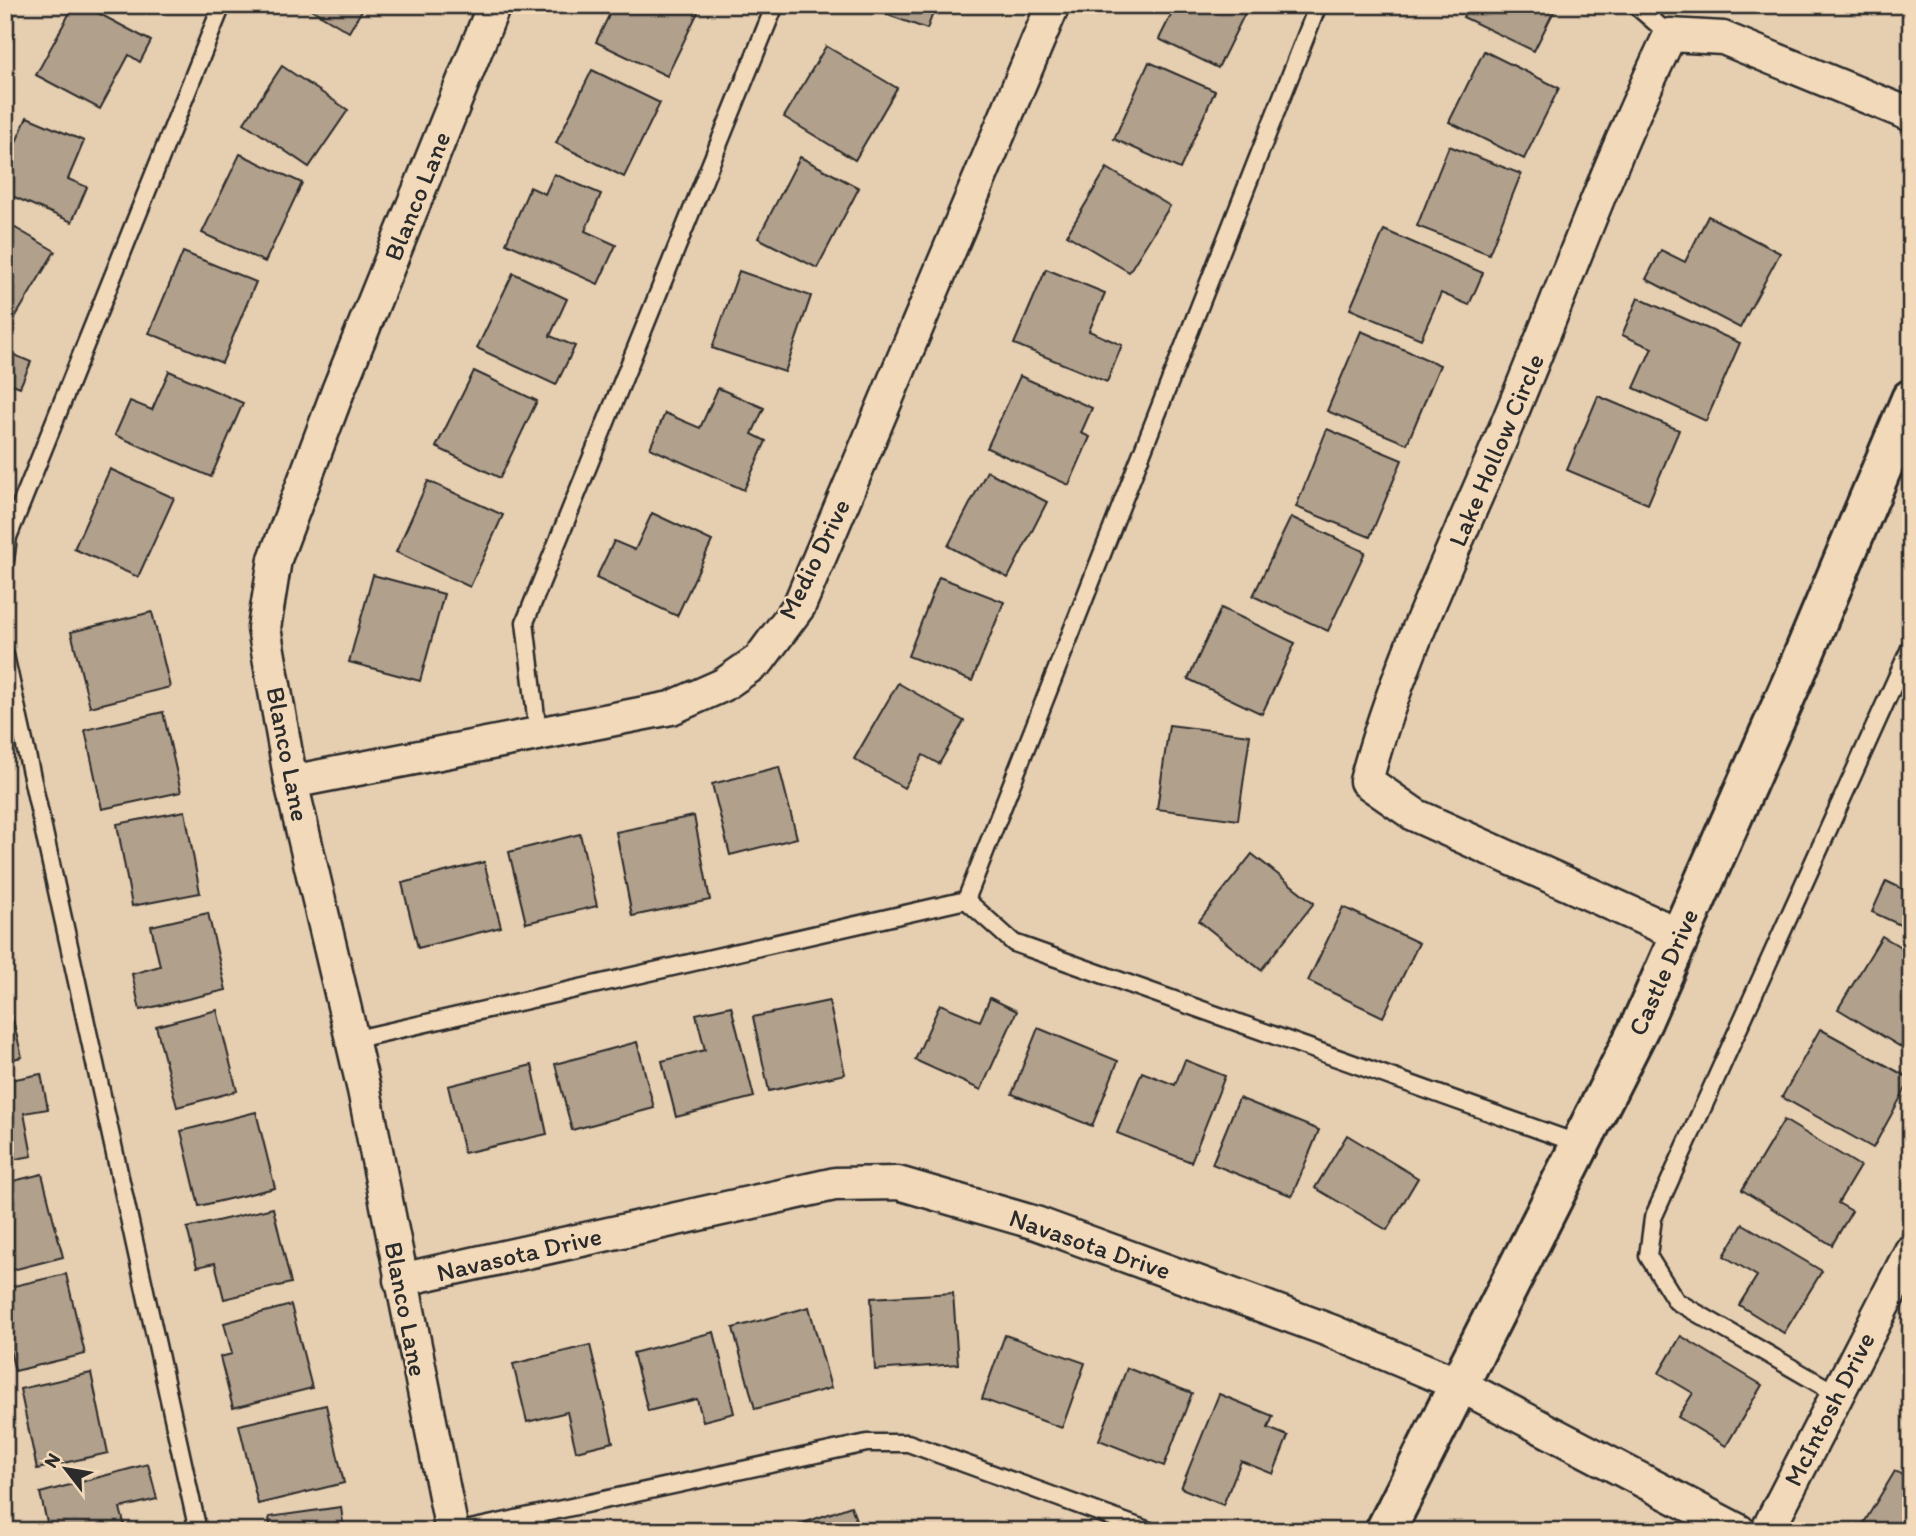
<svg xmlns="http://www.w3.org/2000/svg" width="1916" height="1536" font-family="Itim,sans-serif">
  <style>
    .building { fill: #b1a08c; stroke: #2b2b2b; stroke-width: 2 }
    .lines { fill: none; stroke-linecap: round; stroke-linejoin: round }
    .lane-casing { stroke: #2b2b2b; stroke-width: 21 }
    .street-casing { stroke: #2b2b2b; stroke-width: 37 }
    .secondary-casing { stroke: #2b2b2b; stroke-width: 44 }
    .lane { stroke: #f2d9b9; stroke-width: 16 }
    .street { stroke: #f2d9b9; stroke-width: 32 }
    .secondary { stroke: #f2d9b9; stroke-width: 38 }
    .labels { text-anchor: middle; stroke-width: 5; stroke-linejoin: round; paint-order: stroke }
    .street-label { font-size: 26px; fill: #2b2b2b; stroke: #f2d9b9 }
  </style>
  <rect width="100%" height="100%" fill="#e6ceb1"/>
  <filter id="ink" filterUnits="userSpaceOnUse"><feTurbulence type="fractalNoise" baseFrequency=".0143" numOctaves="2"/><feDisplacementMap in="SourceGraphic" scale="14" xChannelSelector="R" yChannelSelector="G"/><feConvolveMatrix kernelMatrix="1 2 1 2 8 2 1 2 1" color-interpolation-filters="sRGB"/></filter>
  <g filter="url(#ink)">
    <!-- building -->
    <g class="building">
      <path d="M74,5H83L151,41L140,62L129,55L100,109L36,75Z"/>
      <path d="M304,5H365L349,32Z"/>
      <path d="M614,5H684L698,12L667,76L596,42Z"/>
      <path d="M860,5H936L927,29Z"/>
      <path d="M1176,5H1249L1218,68L1159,39Z"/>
      <path d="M1469,5H1557L1534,51L1463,17Z"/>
      <path d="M826,46L897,88L855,160L784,117Z"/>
      <path d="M1484,51L1559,88L1524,159L1449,122Z"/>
      <path d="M1149,62L1215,91L1180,169L1114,139Z"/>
      <path d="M282,66L348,110L309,167L244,123Z"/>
      <path d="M592,70L660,103L624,177L556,143Z"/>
      <path d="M27,117L84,141L68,179L87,187L72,222L5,193V167Z"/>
      <path d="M1449,146L1521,174L1489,254L1417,226Z"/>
      <path d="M240,154L302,183L265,262L202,233Z"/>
      <path d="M800,157L859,188L817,268L758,238Z"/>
      <path d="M1107,168L1170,206L1129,272L1067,235Z"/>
      <path d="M554,174L601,194L585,231L616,245L598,284L506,243L530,187L545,194Z"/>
      <path d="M1708,216L1780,253L1740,328L1646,279L1661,250L1685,262Z"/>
      <path d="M5,222L55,251L10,326L5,323Z"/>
      <path d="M1384,230L1483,273L1469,305L1441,293L1421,339L1350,309Z"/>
      <path d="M183,252L256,282L222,363L149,333Z"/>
      <path d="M1046,269L1105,293L1089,331L1122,345L1107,382L1014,344Z"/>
      <path d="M739,271L811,296L785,372L712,348Z"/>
      <path d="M513,273L567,299L550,336L575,346L556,385L477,348Z"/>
      <path d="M1638,298L1740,343L1706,421L1634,388L1652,348L1622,335Z"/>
      <path d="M1361,331L1440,365L1407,444L1327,411Z"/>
      <path d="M5,351L31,362L20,387L5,381Z"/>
      <path d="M169,371L243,403L211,477L115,435L130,401L152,410Z"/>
      <path d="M474,371L537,401L500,478L436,447Z"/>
      <path d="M1020,376L1092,408L1081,433L1090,437L1069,485L987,448Z"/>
      <path d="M718,388L764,408L752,434L766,441L744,490L650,448L665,413L700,428Z"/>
      <path d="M1598,396L1679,430L1648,504L1567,470Z"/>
      <path d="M1327,429L1402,460L1370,537L1296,507Z"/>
      <path d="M110,469L174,498L138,577L74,549Z"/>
      <path d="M987,471L1047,502L1008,578L948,546Z"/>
      <path d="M428,481L503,515L470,587L396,552Z"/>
      <path d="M652,513L712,541L677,616L596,578L614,541L635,550Z"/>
      <path d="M1291,517L1365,552L1328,631L1253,596Z"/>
      <path d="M373,575L444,594L420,681L349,662Z"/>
      <path d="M939,577L1004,602L972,681L908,656Z"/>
      <path d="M1221,608L1295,643L1262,714L1188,679Z"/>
      <path d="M152,612L170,687L90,707L71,632Z"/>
      <path d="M898,683L964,721L939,764L923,755L904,788L854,759Z"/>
      <path d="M163,712L181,792L102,809L85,730Z"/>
      <path d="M1169,725L1250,735L1238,820L1157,809Z"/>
      <path d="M779,767L797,838L730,855L712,784Z"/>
      <path d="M185,811L200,893L132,906L117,824Z"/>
      <path d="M694,816L710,900L632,916L616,832Z"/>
      <path d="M580,834L597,906L526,923L509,852Z"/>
      <path d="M1252,854L1314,903L1261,970L1199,921Z"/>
      <path d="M484,862L501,927L418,948L402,883Z"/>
      <path d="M1886,881L1911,893V930L1872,912Z"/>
      <path d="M1343,907L1419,943L1383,1017L1308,981Z"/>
      <path d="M208,913L226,990L140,1010L132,974L160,966L151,926Z"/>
      <path d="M1882,936L1911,953V1041L1906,1050L1838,1009Z"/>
      <path d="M5,987L22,1057L5,1061Z"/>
      <path d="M990,998L1017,1011L981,1090L915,1060L940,1004L980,1021Z"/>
      <path d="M829,1001L845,1074L769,1091L753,1017Z"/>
      <path d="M731,1006L754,1097L676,1117L662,1061L705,1050L696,1014Z"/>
      <path d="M217,1010L237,1091L177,1107L156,1026Z"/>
      <path d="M1038,1028L1118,1061L1092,1126L1012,1094Z"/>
      <path d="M1820,1029L1911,1079L1873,1148L1782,1097Z"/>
      <path d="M637,1042L654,1108L572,1130L555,1064Z"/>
      <path d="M1185,1060L1225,1076L1191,1162L1117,1133L1142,1072L1175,1085Z"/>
      <path d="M532,1065L547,1134L464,1153L448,1086Z"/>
      <path d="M41,1074L48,1109L24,1113L32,1156L5,1161V1081Z"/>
      <path d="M1239,1098L1319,1130L1292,1196L1212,1164Z"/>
      <path d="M256,1112L275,1188L199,1206L181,1131Z"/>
      <path d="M1784,1120L1860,1166L1838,1203L1852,1211L1832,1245L1742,1190Z"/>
      <path d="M1347,1135L1418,1178L1387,1230L1315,1188Z"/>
      <path d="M42,1174L63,1257L5,1272V1183Z"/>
      <path d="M273,1208L291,1283L224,1299L215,1263L197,1267L187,1228Z"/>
      <path d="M1743,1224L1822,1271L1784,1333L1739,1305L1757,1276L1724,1256Z"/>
      <path d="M66,1274L85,1354L15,1371L5,1331V1288Z"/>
      <path d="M953,1293L958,1364L875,1370L871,1298Z"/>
      <path d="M291,1305L312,1388L233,1408L220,1357L232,1354L224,1323Z"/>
      <path d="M809,1307L831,1388L755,1409L733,1328Z"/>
      <path d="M714,1332L734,1413L703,1421L697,1399L648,1411L633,1353Z"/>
      <path d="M1005,1335L1085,1363L1062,1428L982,1399Z"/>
      <path d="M1681,1336L1762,1385L1726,1446L1678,1417L1693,1393L1659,1373Z"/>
      <path d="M590,1345L613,1442L576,1451L567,1412L527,1422L513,1364Z"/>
      <path d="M1127,1368L1192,1393L1164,1466L1099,1440Z"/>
      <path d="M91,1373L108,1453L37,1469L20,1389Z"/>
      <path d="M1219,1394L1273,1416L1268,1428L1288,1436L1273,1474L1241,1461L1223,1505L1181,1488Z"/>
      <path d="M326,1405L344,1483L258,1504L239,1425Z"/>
      <path d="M148,1464L157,1499L120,1508L126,1531H49L40,1493Z"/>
      <path d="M1895,1471L1911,1480V1531H1859Z"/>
      <path d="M851,1506L860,1531H781Z"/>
      <path d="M341,1507L344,1531H271L269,1517Z"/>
    </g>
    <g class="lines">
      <!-- lane casing -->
      <g class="lane-casing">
        <g id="lane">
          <path d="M1635,5L1670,35"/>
          <path d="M5,561L8,537L222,5"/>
          <path d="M5,655L198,1531"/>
          <path d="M538,734L525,622L775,5"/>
          <path d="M966,900L1014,943L1582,1145"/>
          <path d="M352,1040L966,900L1318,5"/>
          <path d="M1837,1394L1676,1301L1648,1256L1653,1218L1911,646"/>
          <path d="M461,1531L867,1443H908L1150,1531"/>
        </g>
      </g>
      <!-- street casing -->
      <g class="street-casing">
        <g id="street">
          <path d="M291,782L671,708L723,685L759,660L799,606L1053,5"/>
          <path d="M1680,935L1415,815L1366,781C1397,664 1453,553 1500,441C1557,306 1606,167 1670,35L1723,38L1911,115"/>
          <path d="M400,1280L835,1184L898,1183L1036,1223L1331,1331L1460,1385L1739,1531"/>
          <path d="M452,1531L364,1090L291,782L264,628L275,559L338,391L494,5"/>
          <path d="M1767,1531L1911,1251"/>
        </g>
      </g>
      <!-- secondary casing -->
      <g class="secondary-casing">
        <path id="secondary" d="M1385,1531L1642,1022L1795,675L1911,399"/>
      </g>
      <!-- lane -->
      <use href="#lane" class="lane"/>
      <!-- street -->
      <use href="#street" class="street"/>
      <!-- secondary -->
      <use href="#secondary" class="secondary"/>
    </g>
  </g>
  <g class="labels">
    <!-- street labels -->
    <g class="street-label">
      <text transform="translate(417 196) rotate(-68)" y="9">Blanco Lane</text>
      <text transform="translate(1496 450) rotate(-67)" y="9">Lake Hollow Circle</text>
      <text transform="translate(814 559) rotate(-64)" y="9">Medio Drive</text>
      <text transform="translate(288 754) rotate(79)" y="9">Blanco Lane</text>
      <text transform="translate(1663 972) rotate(-66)" y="9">Castle Drive</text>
      <text transform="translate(1090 1244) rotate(19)" y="9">Navasota Drive</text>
      <text transform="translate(519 1254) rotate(-13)" y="9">Navasota Drive</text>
      <text transform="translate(406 1309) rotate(79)" y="9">Blanco Lane</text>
      <text transform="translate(1829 1409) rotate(-63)" y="9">McIntosh Drive</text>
    </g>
  </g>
  <!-- margin -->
  <rect width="1916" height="1536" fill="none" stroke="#f2d9b9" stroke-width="28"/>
  <rect x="14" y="14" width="1888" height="1508" fill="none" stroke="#2b2b2b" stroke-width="2.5" filter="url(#ink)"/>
  <!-- north arrow -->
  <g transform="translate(66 1469) rotate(301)" stroke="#f2d9b9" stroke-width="5" paint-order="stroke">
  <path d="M0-5L12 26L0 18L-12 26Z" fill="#2b2b2b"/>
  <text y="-10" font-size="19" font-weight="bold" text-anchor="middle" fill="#2b2b2b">N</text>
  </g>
</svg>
